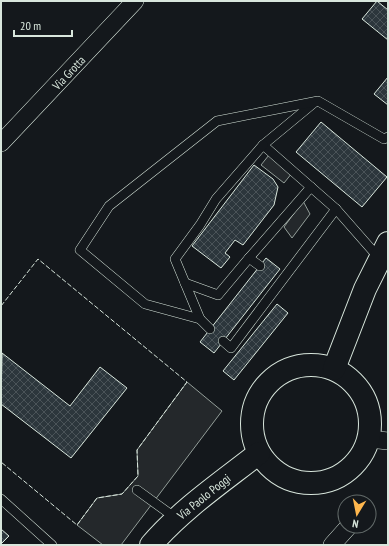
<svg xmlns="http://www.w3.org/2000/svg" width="389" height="546" font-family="'PT Sans Narrow',sans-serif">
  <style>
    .parking { fill: #24282b; stroke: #939e99 }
    .building { fill: url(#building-cross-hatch); stroke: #d8e6dc }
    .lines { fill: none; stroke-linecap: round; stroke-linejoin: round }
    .lane-casing { stroke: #d8e6dc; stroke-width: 10 }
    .street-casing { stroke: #d8e6dc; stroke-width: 18 }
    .secondary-casing { stroke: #d8e6dc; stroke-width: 24 }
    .lane { stroke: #14181c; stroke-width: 9 }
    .street { stroke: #14181c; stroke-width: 17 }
    .secondary { stroke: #14181c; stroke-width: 22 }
    .fence { stroke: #d8e6dc; stroke-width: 1; stroke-dasharray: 5 2; stroke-linecap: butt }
    .labels { text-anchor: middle; stroke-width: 3; stroke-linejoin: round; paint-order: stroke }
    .street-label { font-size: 12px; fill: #d8e6dc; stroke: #14181c }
  </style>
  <defs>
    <pattern id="building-cross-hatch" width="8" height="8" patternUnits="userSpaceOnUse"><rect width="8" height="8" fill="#2c363c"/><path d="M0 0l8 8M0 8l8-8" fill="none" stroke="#4a5358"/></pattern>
  </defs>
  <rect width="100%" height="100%" fill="#14181c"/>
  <!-- parking -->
  <g class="parking">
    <path d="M269,155L292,173L284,183L261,165Z"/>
    <path d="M303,201L310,214L292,238L284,227Z"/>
    <path d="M187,382L222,411L121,545H103L77,525L97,498L122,494L138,476L137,450Z"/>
  </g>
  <!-- building -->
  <g class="building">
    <path d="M377,1L388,10V40L362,19Z"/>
    <path d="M388,77V105L374,94Z"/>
    <path d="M321,122L387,177L362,207L296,152Z"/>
    <path d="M254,165L273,179L278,187L274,205L243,245L235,240L225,253L230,257L221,268L192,246Z"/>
    <path d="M266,258L280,269L214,353L200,342Z"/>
    <path d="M277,304L288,313L234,380L223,371Z"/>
    <path d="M2,353L70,406L100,367L127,388L71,458L1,404Z"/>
    <path d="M1,529L9,536L1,544Z"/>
  </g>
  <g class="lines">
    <!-- lane casing -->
    <g class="lane-casing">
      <g id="lane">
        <path d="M315,102L263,145L336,209"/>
        <path d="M249,258L311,187"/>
        <path d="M185,283L218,295L249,258L260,266"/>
        <path d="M200,319L175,259L200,225L216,199L263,145"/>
        <path d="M210,329L200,319L145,304L80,250L109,206L217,121L318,101L384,139L388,137"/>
        <path d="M223,341L231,348L336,209L379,258"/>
        <path d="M137,490L177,519"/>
        <path d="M1,499L52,545"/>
      </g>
    </g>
    <!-- street casing -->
    <g class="street-casing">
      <g id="street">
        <path d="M1,143L135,1"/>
        <path d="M369,439L388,441"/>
        <path d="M332,545L349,526"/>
      </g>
    </g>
    <!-- secondary casing -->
    <g class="secondary-casing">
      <g id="secondary">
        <circle cx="311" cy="424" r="59"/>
        <path d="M334,369L365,289L388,243"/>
        <path d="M151,545C182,509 222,482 259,453"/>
      </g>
    </g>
    <!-- lane -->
    <use href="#lane" class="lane"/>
    <!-- street -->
    <use href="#street" class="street"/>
    <!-- secondary -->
    <use href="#secondary" class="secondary"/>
    <!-- fence -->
    <path class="fence" d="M1,306L38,259L187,382L137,450L138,476L122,494L97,498L77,525L1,462"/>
  </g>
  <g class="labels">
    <!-- street labels -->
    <g class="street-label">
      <text transform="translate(69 73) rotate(-47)" y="4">Via Grotta</text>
      <text transform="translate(204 497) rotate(-39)" y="4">Via Paolo Poggi</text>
    </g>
  </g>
  <!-- border -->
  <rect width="389" height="546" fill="none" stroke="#d8e6dc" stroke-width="4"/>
  <!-- north arrow -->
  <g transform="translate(357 514) rotate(190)"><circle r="19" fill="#14181c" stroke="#626a69"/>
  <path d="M0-3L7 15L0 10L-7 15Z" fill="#ffb74d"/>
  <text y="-6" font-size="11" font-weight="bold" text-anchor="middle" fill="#d8e6dc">N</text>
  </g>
  <!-- scale -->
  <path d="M14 30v6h58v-6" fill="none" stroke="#d8e6dc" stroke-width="2"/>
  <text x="20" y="30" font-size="12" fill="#d8e6dc" stroke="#14181c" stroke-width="3" paint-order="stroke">20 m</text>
</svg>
